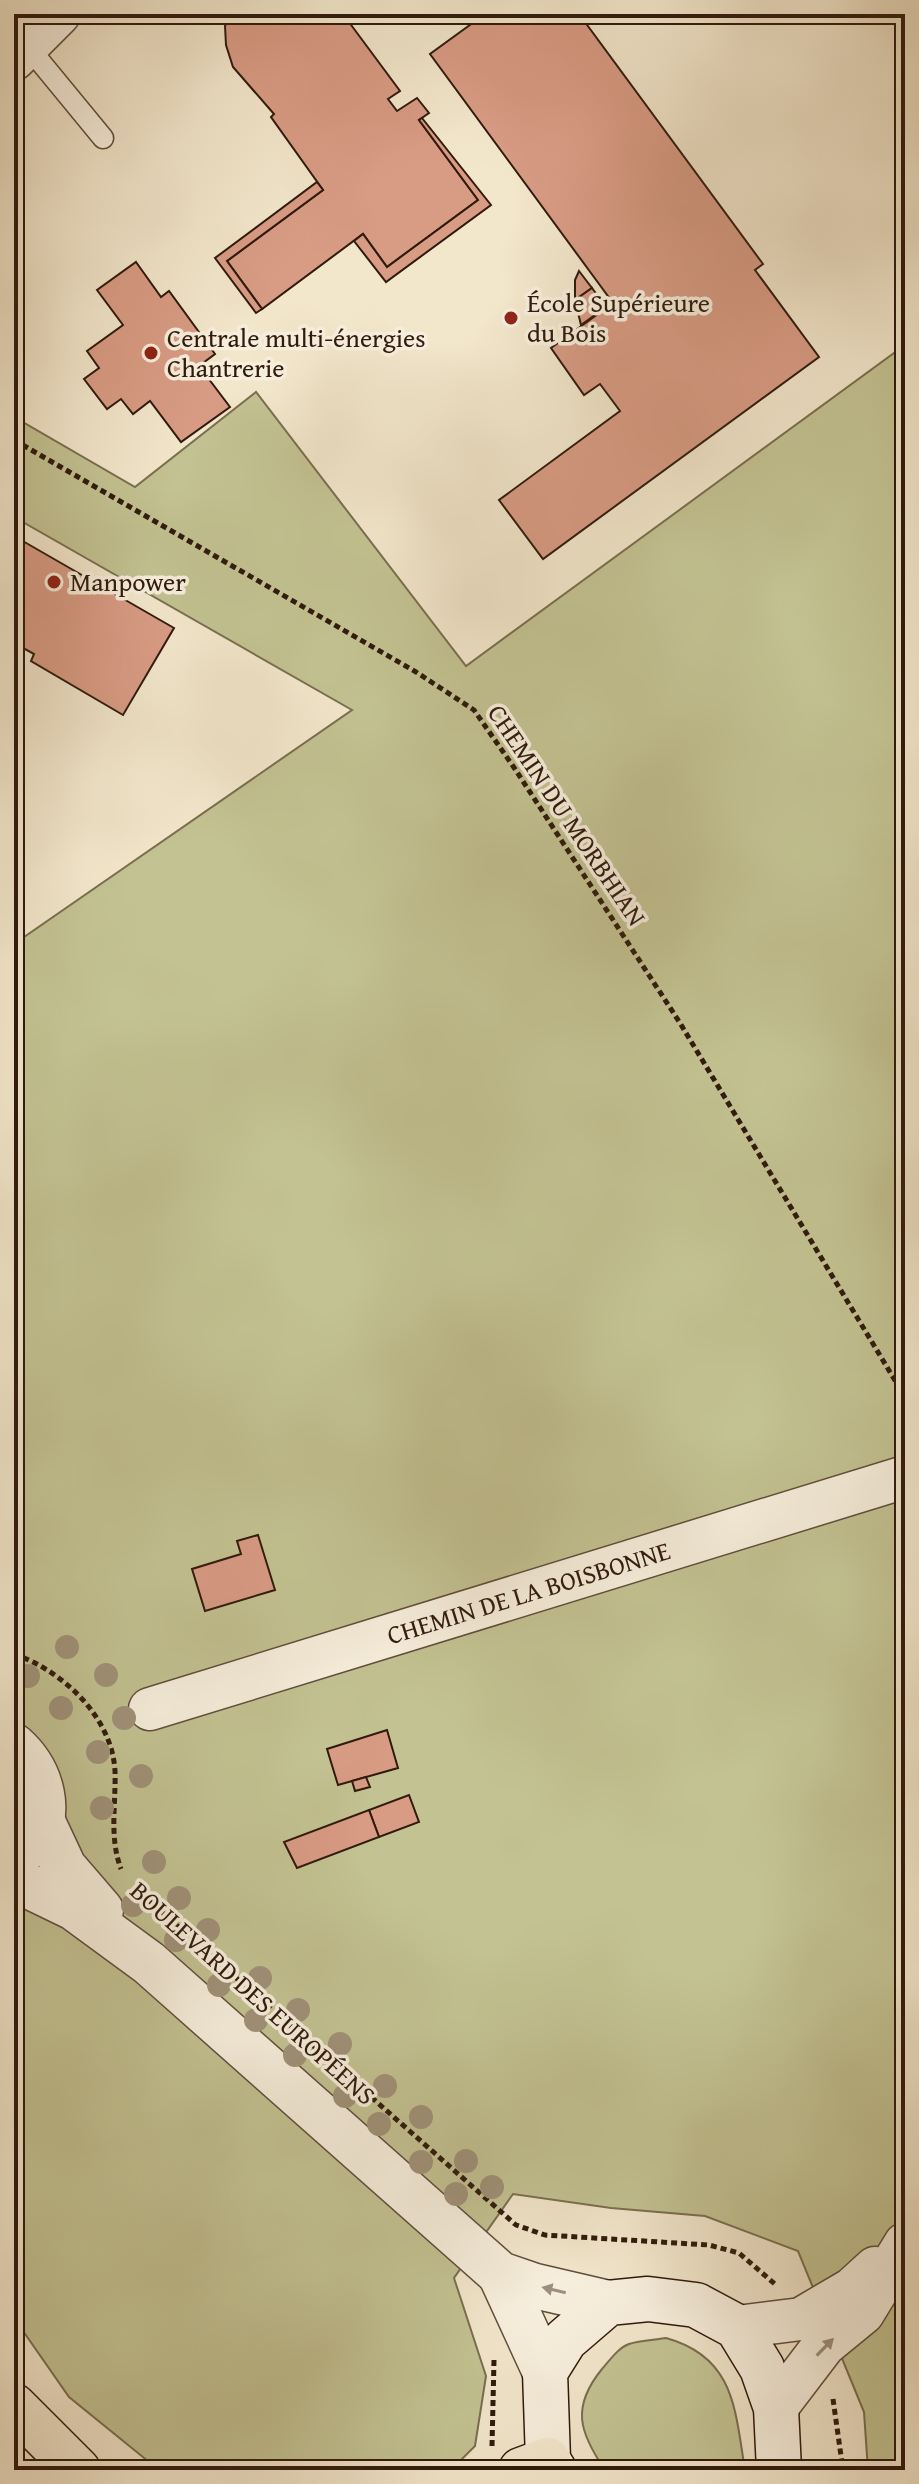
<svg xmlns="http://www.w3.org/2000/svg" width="919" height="2484" font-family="'Gentium Book Plus',serif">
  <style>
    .green { fill: #c3c292; stroke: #7a6e50; stroke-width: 2 }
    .building { fill: #d89b84; stroke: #301a0d; stroke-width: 2 }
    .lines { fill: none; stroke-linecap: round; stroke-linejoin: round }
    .service-casing { stroke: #604d3c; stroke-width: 23 }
    .minor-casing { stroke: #604d3c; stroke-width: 45 }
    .tertiary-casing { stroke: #604d3c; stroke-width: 47 }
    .secondary-casing { stroke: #301a0d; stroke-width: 47 }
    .motorway-casing { stroke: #301a0d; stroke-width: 47 }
    .path { stroke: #301a0d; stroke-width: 5; stroke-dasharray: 6 4; stroke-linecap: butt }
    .service { stroke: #f7efdd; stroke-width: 20 }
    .minor { stroke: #f7efdd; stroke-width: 42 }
    .tertiary { stroke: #f7efdd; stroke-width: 44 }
    .secondary { stroke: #f7efdd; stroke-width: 44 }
    .motorway { stroke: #f2e6cb; stroke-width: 44 }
    .tree { fill: #a09178 }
    .oneway { fill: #9d8f7f }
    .poi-dot { fill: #8f2418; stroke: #f7efdd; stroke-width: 3 }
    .labels { text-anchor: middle; stroke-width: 7; stroke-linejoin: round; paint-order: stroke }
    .poi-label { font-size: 26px; fill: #301a0d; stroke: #f7efdd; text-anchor: start }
    .street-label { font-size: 26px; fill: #301a0d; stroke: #f7efdd }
  </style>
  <rect width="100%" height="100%" fill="#f2e6cb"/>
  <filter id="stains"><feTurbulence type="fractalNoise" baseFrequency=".0025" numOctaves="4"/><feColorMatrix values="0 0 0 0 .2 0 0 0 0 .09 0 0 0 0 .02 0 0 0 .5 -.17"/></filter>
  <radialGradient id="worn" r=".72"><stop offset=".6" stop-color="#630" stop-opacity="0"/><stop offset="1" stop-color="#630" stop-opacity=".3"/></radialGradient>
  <!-- green -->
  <g class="green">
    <path d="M905,345V2470H868L864,2412L798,2251L705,2216L611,2208L513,2194L454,2278L486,2376L475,2446L451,2470H167L149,2462L69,2397L14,2318V944L352,710L14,517V417L135,487L256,392L466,666Z"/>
    <path d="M666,2338C735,2357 735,2410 745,2470H605C579,2432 571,2407 602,2369C610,2360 618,2348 629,2344C640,2340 655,2340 666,2338Z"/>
  </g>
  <!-- building -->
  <g class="building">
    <path d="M343,14L400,91L388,99L397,111L417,98L429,113L419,120L478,200L387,267L363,234L262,309L227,261L323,190L271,117L274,114L233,67L226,45L225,26L230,14Z"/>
    <path d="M485,14H579L763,264L755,270L819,357L543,559L499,500L620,411L600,384L584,395L551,348L613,303L430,54Z"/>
    <path d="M422,118L491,205L386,282L354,241L363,234L387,267L478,200L419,120Z"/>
    <path d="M317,182L323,190L227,261L262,309L256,313L215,258Z"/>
    <path d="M136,262L161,297L169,291L215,354L199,366L230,407L181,442L150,401L133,414L121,399L107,409L84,379L99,368L87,351L123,325L97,290Z"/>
    <path d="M579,271L592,288L575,300V280Z"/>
    <path d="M592,288L606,307L581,325L575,300Z"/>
    <path d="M14,536L174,628L123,715L31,661L34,654L14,643Z"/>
    <path d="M258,1535L275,1590L205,1611L192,1569L241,1554L237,1541Z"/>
    <path d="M387,1730L398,1768L338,1785L327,1749Z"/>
    <path d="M366,1777L370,1787L355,1791L352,1781Z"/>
    <path d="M409,1795L419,1822L379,1837L369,1810Z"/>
    <path d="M369,1810L379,1837L297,1868L284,1842Z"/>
  </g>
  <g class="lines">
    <!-- service casing -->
    <g class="service-casing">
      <path id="service" d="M29,48L103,138"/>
    </g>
    <!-- minor casing -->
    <g class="minor-casing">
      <g id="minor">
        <path d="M14,59L59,14"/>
        <path id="s1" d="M150,1709L905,1477"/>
        <path d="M737,2327L801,2319L852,2289L875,2268"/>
        <path d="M776,2408L824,2345L863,2313L905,2244"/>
      </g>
    </g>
    <!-- tertiary casing -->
    <g class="tertiary-casing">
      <g id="tertiary">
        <path d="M14,1746C42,1771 55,1814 30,1846"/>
        <path d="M42,1820L64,1867L101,1910"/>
        <path d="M14,1879L74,1908L149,1963L500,2274L535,2286L608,2303"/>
        <path d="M500,2274L545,2372"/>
      </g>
    </g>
    <!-- secondary casing -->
    <g class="secondary-casing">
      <path id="secondary" d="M554,2470L548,2460L545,2372L565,2340L608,2303L648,2299L696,2305L737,2327L762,2368L776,2408L779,2470"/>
    </g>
    <!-- motorway casing -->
    <g class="motorway-casing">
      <g id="motorway">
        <path d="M14,2406L78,2470"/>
        <path d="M521,2470L548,2460"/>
      </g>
    </g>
    <!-- path -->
    <g class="path">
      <path d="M14,440L416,672L474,710L515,769L680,1023L905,1397"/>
      <path d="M14,1654C63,1671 112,1717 115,1771C116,1805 109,1837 121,1869"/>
      <path d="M139,1892L516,2225L545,2235L709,2245L739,2253L776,2285"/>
      <path d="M833,2399L843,2470"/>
      <path d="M492,2446L494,2360"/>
    </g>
    <!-- service -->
    <use href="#service" class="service"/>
    <!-- minor -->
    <use href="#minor" class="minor"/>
    <!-- tertiary -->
    <use href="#tertiary" class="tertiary"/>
    <!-- secondary -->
    <use href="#secondary" class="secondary"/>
    <!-- motorway -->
    <use href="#motorway" class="motorway"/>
  </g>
  <!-- trees -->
  <g class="tree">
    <circle cx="67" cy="1647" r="12"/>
    <circle cx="106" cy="1675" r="12"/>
    <circle cx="28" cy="1676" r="12"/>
    <circle cx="61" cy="1708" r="12"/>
    <circle cx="124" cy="1718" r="12"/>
    <circle cx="98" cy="1752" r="12"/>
    <circle cx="141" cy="1776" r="12"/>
    <circle cx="102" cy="1808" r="12"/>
    <circle cx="154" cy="1862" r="12"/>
    <circle cx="179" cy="1898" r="12"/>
    <circle cx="133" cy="1905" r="12"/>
    <circle cx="208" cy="1930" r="12"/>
    <circle cx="176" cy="1940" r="12"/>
    <circle cx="260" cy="1978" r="12"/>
    <circle cx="219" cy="1985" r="12"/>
    <circle cx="298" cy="2010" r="12"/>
    <circle cx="256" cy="2020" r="12"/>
    <circle cx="340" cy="2044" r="12"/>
    <circle cx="295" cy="2055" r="12"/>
    <circle cx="385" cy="2086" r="12"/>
    <circle cx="345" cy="2096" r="12"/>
    <circle cx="421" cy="2117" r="12"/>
    <circle cx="379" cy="2124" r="12"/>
    <circle cx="466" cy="2161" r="12"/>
    <circle cx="421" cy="2162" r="12"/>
    <circle cx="492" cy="2187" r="12"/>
    <circle cx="456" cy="2194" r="12"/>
  </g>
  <!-- one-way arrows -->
  <defs><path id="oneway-solid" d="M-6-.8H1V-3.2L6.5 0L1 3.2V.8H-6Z" transform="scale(2)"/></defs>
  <g class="oneway">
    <use href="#oneway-solid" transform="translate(554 2290) rotate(-167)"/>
    <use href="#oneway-solid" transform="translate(825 2347) rotate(-46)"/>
  </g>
  <!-- markers -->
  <g class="poi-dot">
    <circle cx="511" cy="318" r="8"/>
    <circle cx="151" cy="353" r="8"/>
    <circle cx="54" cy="582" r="8"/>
  </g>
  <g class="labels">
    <!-- poi labels -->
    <g class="poi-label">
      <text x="527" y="312">École Supérieure<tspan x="527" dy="30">du Bois</tspan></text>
      <text x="167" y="347">Centrale multi-énergies<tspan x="167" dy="30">Chantrerie</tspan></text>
      <text x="70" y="591">Manpower</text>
    </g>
    <!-- street labels -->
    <g class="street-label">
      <text transform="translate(567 815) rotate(56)" y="9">CHEMIN DU MORBHIAN</text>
      <text dy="9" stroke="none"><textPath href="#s1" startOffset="396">CHEMIN DE LA BOISBONNE</textPath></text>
      <text transform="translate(253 1993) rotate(42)" y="9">BOULEVARD DES EUROPÉENS</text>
    </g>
  </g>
  <!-- margin -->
  <rect width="919" height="2484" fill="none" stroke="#f2e6cb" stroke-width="48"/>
  <rect x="16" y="16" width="887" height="2452" fill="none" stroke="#301a0d" stroke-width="4"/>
  <rect x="24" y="24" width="871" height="2436" fill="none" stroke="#301a0d" stroke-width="2"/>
  <rect width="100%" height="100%" filter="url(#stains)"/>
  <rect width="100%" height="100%" fill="url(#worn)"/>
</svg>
